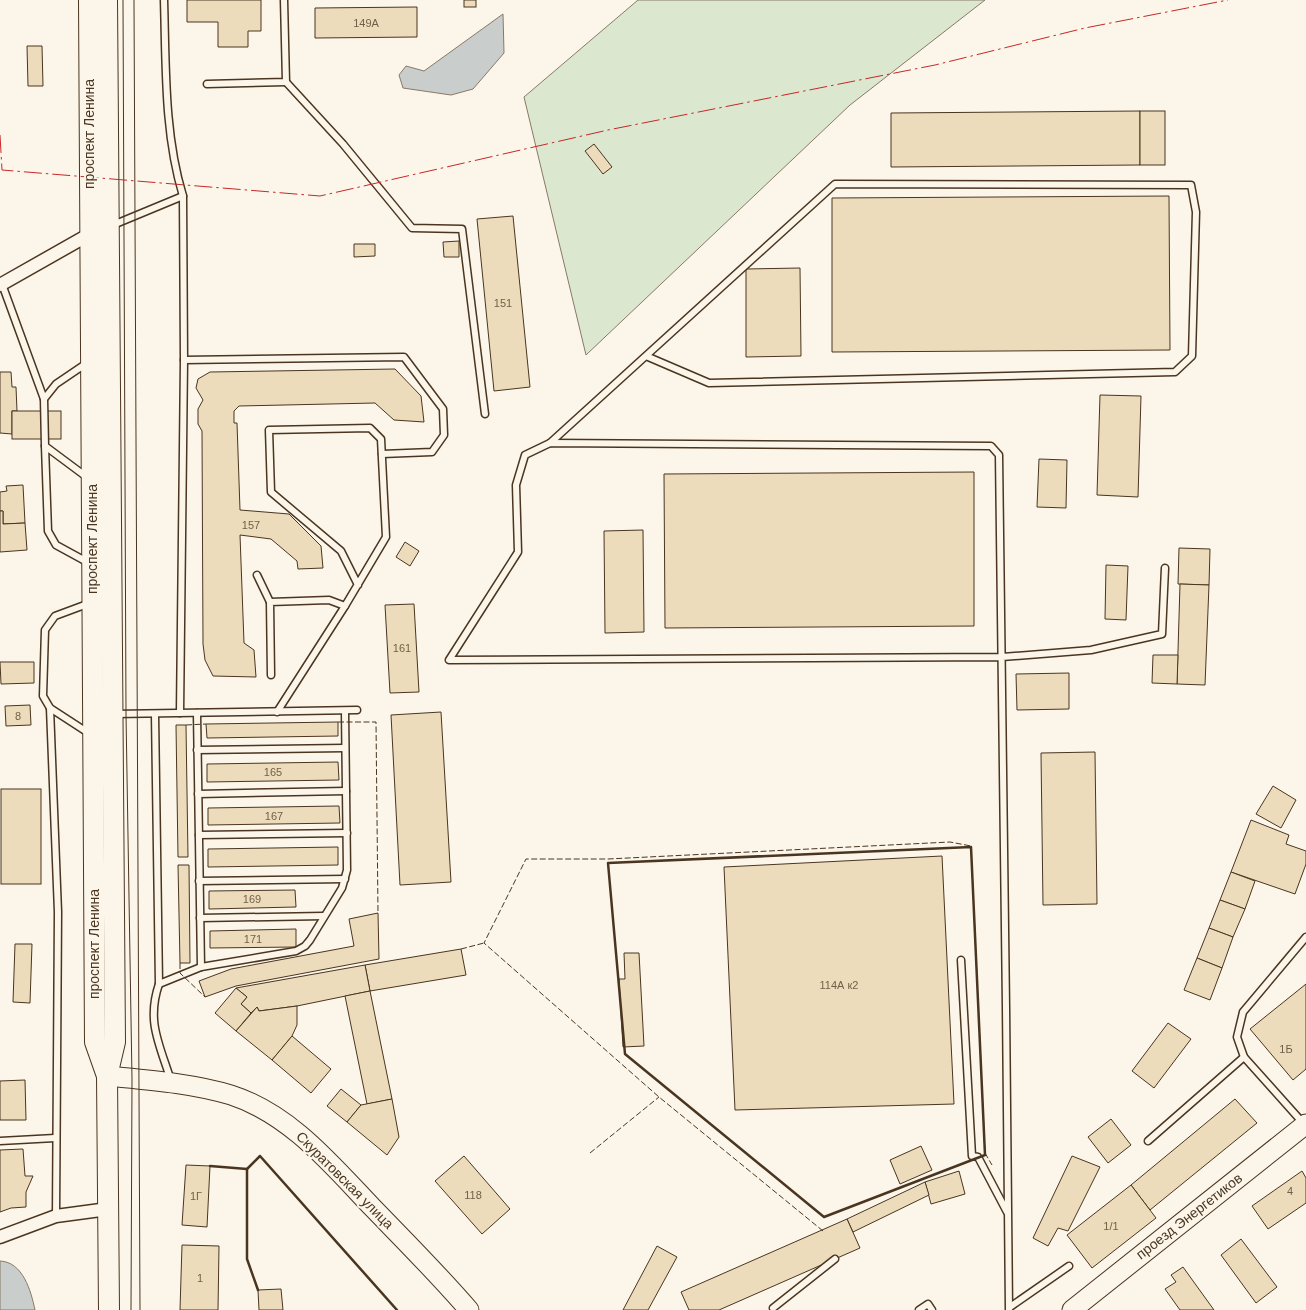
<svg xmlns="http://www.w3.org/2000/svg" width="1306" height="1310" font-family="Helvetica,sans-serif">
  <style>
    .green { fill: #dce7d0; stroke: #887966 }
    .water { fill: #c9cecd; stroke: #887966 }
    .building { fill: #ecdcbc; stroke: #4a3520 }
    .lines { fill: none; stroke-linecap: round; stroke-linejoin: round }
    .lane-casing { stroke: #4a3520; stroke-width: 9 }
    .street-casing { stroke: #4a3520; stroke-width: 15 }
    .secondary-casing { stroke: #4a3520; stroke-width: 21 }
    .primary-casing { stroke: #4a3520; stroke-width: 22 }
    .lane { stroke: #fbf6e9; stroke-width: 6 }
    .street { stroke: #fbf6e9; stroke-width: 12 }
    .secondary { stroke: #fbf6e9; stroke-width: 19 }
    .primary { stroke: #fbf6e9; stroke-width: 20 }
    .tram { stroke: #4a3520; stroke-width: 1 }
    .fence { stroke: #4a3520; stroke-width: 1; stroke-dasharray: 6 2.5; stroke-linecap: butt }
    .wall { stroke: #4a3520; stroke-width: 2.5 }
    .power { stroke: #c62828; stroke-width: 1; stroke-dasharray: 18 4 2.5 4; stroke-linecap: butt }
    .labels { text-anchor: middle; stroke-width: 4; stroke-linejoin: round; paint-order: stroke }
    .number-label { font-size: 11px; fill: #725f47 }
    .street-label { font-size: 14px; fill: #4a3520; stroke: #fbf6e9 }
  </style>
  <rect width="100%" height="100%" fill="#fbf6e9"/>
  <!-- green -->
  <path class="green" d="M638,0H985L850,105L586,355L524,97Z"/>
  <!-- water -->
  <g class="water">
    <path d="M503,14L504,53L473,89L451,95L403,88L399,75L406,66L424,71Z"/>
    <path d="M0,1261C23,1262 31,1291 35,1310H0Z"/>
  </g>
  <!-- building -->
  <g class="building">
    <path d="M187,0H261V31H248V47H218V22H187Z"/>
    <rect x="464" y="0" width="12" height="7"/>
    <path d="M417,7V37L315,38V8Z"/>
    <path d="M27,46H42L43,86H28Z"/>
    <path d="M1140,111V165L891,167V113Z"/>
    <rect x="1140" y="111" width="25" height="54"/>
    <path d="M594,144L612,167L603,174L585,151Z"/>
    <path d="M1169,196L1170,350L832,352V198Z"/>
    <path d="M513,216L530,387L494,391L477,219Z"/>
    <path d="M459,241V257H444L443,242Z"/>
    <path d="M354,244H375V256L354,257Z"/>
    <path d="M800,268L801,356L746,357V269Z"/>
    <path d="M395,369L421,396L424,422L394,420L375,403L239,406L234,411V423H237L240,510L289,514L321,546L323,568L298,569L297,561L271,539L240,535L244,643L254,650L256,677L213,676L205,660L203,644L202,431L198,424V409L203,400L196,388L198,379L210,372Z"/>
    <path d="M0,372H11L12,387H16L17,411H12V434L0,433Z"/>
    <path d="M1100,395L1141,396L1138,497L1097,495Z"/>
    <rect x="12" y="411" width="49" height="28"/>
    <path d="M1039,459L1067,460L1066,508L1037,507Z"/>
    <path d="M974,472V626L665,628L664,474Z"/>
    <path d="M23,485L25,523L3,524V511H0V492L7,491L6,486Z"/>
    <path d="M0,511H3V524L25,523L27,550L0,552Z"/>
    <path d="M643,530L644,632L605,633L604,531Z"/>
    <path d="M405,542L419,551L410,566L396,557Z"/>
    <path d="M1179,548L1210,549L1209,585L1178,584Z"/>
    <path d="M1106,565L1128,566L1126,620L1105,619Z"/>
    <path d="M1180,584L1209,585L1205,685L1177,684Z"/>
    <path d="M414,604L419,692L390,693L385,605Z"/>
    <path d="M1153,655H1178L1177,684L1152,683Z"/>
    <path d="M0,662H34V683L1,684Z"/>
    <path d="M1069,673V709L1017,710L1016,674Z"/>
    <path d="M30,705L31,725L6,726L5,706Z"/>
    <path d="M441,712L451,882L400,885L391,715Z"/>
    <path d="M338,722V736L207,738L206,724Z"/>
    <path d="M176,725H186L188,857H178Z"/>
    <path d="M1095,752L1097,904L1043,905L1041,753Z"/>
    <path d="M338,762L339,780L207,782V764Z"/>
    <path d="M1273,786L1296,800L1281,828L1256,814Z"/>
    <rect x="1" y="789" width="40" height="95"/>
    <path d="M339,806L340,823L208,825V808Z"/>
    <path d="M1251,820L1289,835L1286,844L1306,851V864L1295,894L1231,872Z"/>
    <path d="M338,847V865L208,867V849Z"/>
    <path d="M942,856L954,1104L735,1110L724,867Z"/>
    <path d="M178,865H189L190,963H180Z"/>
    <path d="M1231,872L1255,881L1245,909L1220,900Z"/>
    <path d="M295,890L296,907L209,909V891Z"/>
    <path d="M1220,900L1245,909L1233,937L1209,928Z"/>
    <path d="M378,913L379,959L236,986L205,997L199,981L231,969L354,946L349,919Z"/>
    <path d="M1209,928L1233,937L1222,968L1197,958Z"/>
    <path d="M296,929V947L210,948V931Z"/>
    <path d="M15,944H32L30,1003L13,1002Z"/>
    <path d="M461,949L466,975L370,991L365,965Z"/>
    <path d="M624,953H639L644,1046L623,1047L619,979H625Z"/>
    <path d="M1197,958L1222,968L1210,1000L1184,990Z"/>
    <path d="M365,965L370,991L297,1006L259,1011L257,1007L251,1013L241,1004L247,997L236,988Z"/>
    <path d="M1306,984V1069L1293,1080L1250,1029Z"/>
    <path d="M236,988L247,997L241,1004L251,1013L236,1031L215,1013Z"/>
    <path d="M370,991L392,1099L367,1104L345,996Z"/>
    <path d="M297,1006V1025L292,1036L272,1060L236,1031L257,1007L259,1011Z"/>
    <path d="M1168,1023L1191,1039L1154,1088L1132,1071Z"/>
    <path d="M292,1036L331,1069L311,1093L272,1060Z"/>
    <path d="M25,1080L26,1120H0V1081Z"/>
    <path d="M341,1089L361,1105L347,1122L327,1106Z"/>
    <path d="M392,1099L399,1137L387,1155L347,1122L361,1105Z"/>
    <path d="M1235,1099L1257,1123L1150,1210L1131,1185Z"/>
    <path d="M1111,1119L1131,1145L1108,1163L1088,1137Z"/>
    <path d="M921,1146L932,1170L900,1184L890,1160Z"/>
    <path d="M23,1149L25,1176H33L26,1192V1207L11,1208L0,1212V1150Z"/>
    <path d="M464,1156L510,1209L482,1234L435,1181Z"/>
    <path d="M1072,1156L1100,1167L1068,1231L1058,1228L1048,1246L1033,1238Z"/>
    <path d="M186,1165L210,1166L207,1227L182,1225Z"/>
    <path d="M959,1171L965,1194L931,1204L925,1182Z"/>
    <path d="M1302,1171L1306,1178V1203L1268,1229L1252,1206Z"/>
    <path d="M925,1182L929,1195L853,1232L847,1219Z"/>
    <path d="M1131,1185L1156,1218L1092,1268L1067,1235Z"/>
    <path d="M847,1219L860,1248L719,1310H689L681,1292Z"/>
    <path d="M1241,1239L1277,1287L1256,1303L1221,1255Z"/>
    <path d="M182,1245L219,1246L218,1310H180Z"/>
    <path d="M657,1246L677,1257L648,1310H623Z"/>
    <path d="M1183,1267L1214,1310H1180L1165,1289L1176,1282L1171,1275Z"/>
    <path d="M281,1289L283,1310H259L258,1290Z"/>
  </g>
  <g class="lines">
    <!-- lane casing -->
    <g class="lane-casing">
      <g id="lane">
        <path d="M164,0C166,65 164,134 183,196L184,360L180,713"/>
        <path d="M286,82L343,144L412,228L462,229L485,414"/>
        <path d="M207,84L286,82L284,0"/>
        <path d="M113,225L183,196"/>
        <path d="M2,284L44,399"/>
        <path d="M184,360L404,357L443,409L444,435L432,452L382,454"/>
        <path d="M87,363L56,384L44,399L45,446L88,478"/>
        <path d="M550,443L835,184L1191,185L1196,212L1192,356L1175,372L709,383L646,356"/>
        <path d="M45,446L48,531L56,545L89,563"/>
        <path d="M257,575L270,602"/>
        <path d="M271,675L270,602L329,600L345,606"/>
        <path d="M50,708L58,912L56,1216"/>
        <path d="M277,712L345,606L386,537L381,439L370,428L269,430L271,492L341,551L358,585"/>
        <path d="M197,713L201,967"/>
        <path d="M114,714L357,710"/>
        <path d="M155,714L159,984C146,1022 160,1045 171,1081"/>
        <path d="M90,734L50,708L43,696L45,630L55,616L90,603"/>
        <path d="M197,750L345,748"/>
        <path d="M198,794L346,791"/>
        <path d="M199,835L347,833"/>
        <path d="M199,881L345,879"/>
        <path d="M200,918L324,916"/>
        <path d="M961,960L972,1156L978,1157L1007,1212"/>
        <path d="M159,984L201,967L296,951L305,946L310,940L342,888L347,870L345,711"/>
        <path d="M1303,1123L1244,1057L1237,1037L1243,1012L1306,937"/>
        <path d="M0,1141L55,1138"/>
        <path d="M1148,1141L1244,1057"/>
        <path d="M1010,1307L1069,1266"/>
        <path d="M773,1308L835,1259"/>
        <path d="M919,1310L928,1304L932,1310"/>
        <path d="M1009,1310L1006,1007L999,455L991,446L550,443L525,455L516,485L518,552L449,660L1002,657L1091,650L1162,634L1165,568"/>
      </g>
    </g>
    <!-- street casing -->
    <g class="street-casing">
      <g id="street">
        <path d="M0,285L90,234"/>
        <path d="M0,1237L56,1216L108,1209"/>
      </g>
    </g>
    <!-- secondary casing -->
    <g class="secondary-casing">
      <g id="secondary">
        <path d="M107,1076C147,1080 191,1083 231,1095C290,1114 331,1164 372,1207C405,1241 438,1274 469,1310"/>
        <path d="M1072,1310L1306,1124"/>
      </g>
    </g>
    <!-- primary casing -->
    <g class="primary-casing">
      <g id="primary">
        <path d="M89,0L95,1042L107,1076"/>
        <path d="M107,0L115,1042L107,1076L109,1310"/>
      </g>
    </g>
    <!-- lane -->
    <use href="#lane" class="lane"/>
    <!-- street -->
    <use href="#street" class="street"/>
    <!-- secondary -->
    <use href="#secondary" class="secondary"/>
    <!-- primary -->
    <use href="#primary" class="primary"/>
    <!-- tram -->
    <g class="tram">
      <path d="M123,0L126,714L132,1079L131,1310"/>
      <path d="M134,0L140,1310"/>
    </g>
    <!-- fence -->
    <g class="fence">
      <path d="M338,722H376L378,913"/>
      <path d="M186,725L206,724"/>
      <path d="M461,949L484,943"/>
      <path d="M180,963V973L205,997"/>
      <path d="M590,1153L659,1097"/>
      <path d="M823,1231L659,1097L484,943L526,859H608L950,842L971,846L985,1153L992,1165"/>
    </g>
    <!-- wall -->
    <g class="wall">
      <path d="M971,847L985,1155L824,1217L625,1054L608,863Z"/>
      <path d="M210,1166L247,1169L260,1156L397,1310"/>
      <path d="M247,1169V1259L258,1290"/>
    </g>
    <!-- power -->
    <path class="power" d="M0,135L2,170L320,196L608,130L935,65L1085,28L1228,0"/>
  </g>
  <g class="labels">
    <!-- number labels -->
    <g class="number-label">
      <text x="366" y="27">149А</text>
      <text x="503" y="307">151</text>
      <text x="251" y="529">157</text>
      <text x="402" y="652">161</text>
      <text x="18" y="720">8</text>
      <text x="273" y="776">165</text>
      <text x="274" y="820">167</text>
      <text x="252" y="903">169</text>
      <text x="253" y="943">171</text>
      <text x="839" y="989">114А к2</text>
      <text x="1286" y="1053">1Б</text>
      <text x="1290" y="1195">4</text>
      <text x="473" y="1199">118</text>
      <text x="196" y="1200">1Г</text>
      <text x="1111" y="1230">1/1</text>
      <text x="200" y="1282">1</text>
    </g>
    <!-- street labels -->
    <g class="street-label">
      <text transform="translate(89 134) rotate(-90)" y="5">проспект Ленина</text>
      <text transform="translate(92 539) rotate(-90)" y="5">проспект Ленина</text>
      <text transform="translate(94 944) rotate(-90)" y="5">проспект Ленина</text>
      <text transform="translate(345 1180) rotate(45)" y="5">Скуратовская улица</text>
      <text transform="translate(1189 1216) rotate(-38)" y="5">проезд Энергетиков</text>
    </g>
  </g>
</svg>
